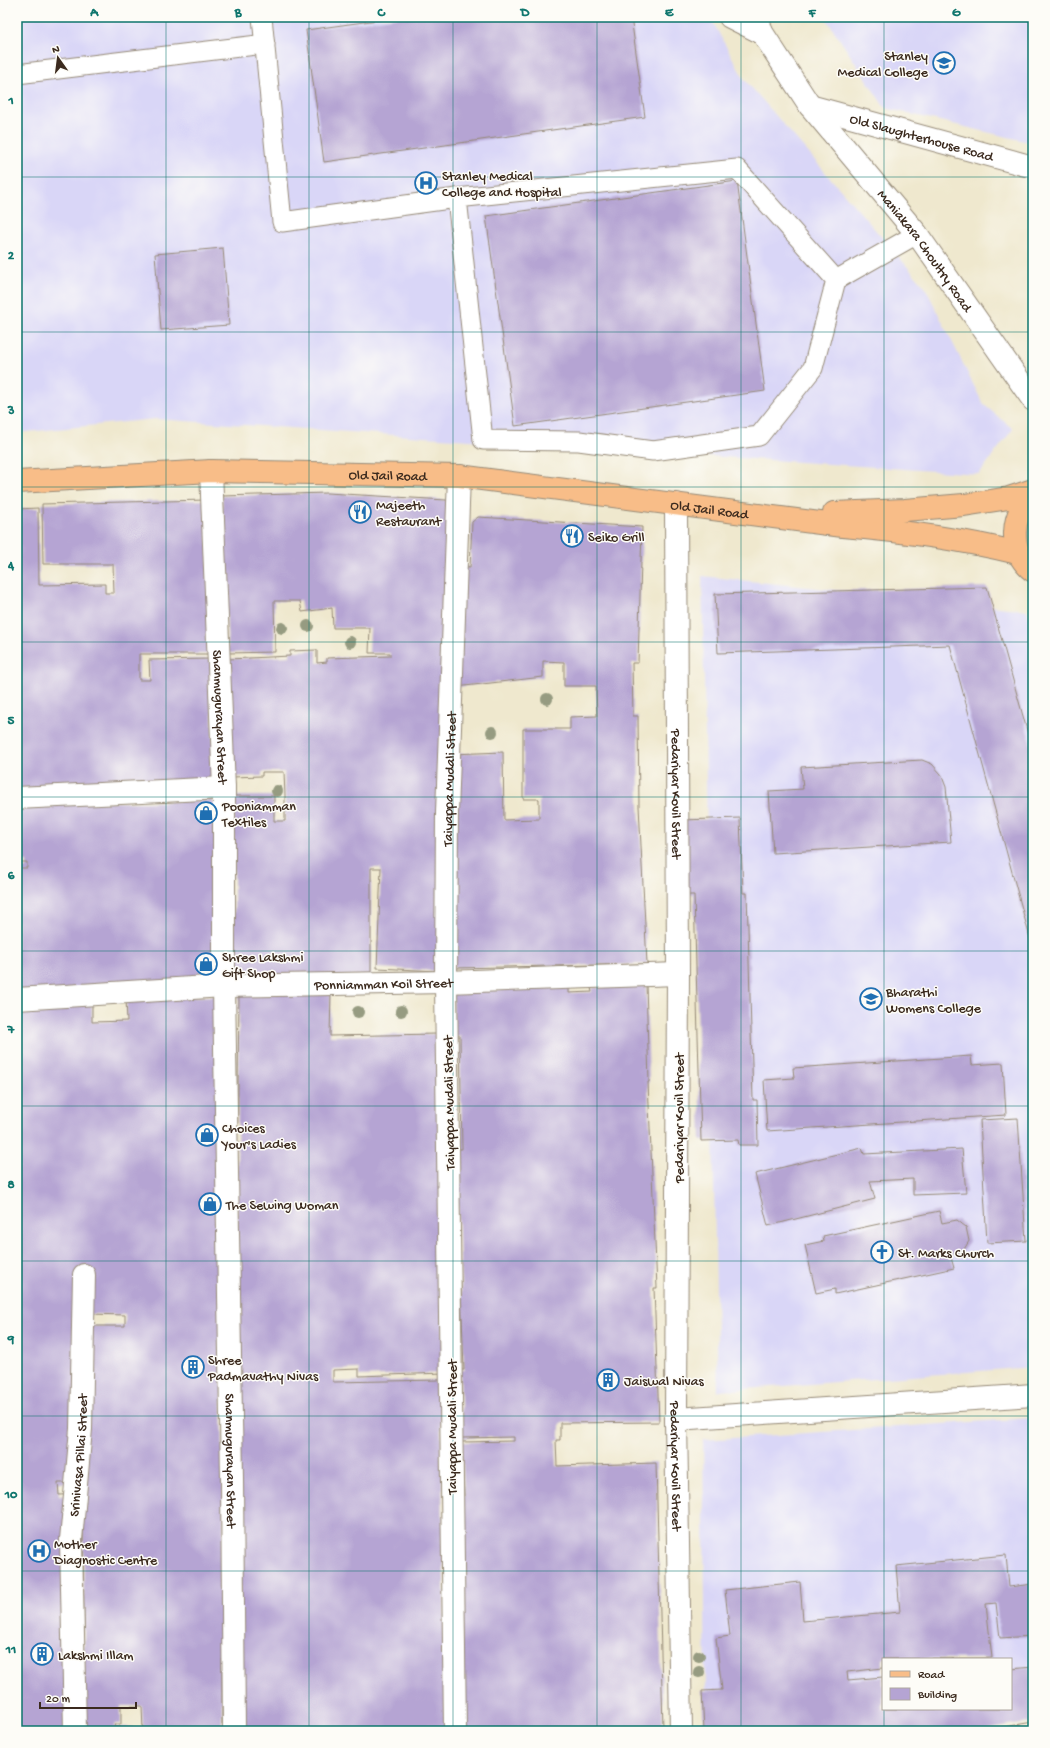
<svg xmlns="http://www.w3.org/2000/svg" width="1050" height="1748" font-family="'Gochi Hand',sans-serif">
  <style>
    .built { fill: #d9d6f7 }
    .building { fill: #b5a4d3; fill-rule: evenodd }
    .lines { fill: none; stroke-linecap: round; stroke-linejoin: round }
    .service-casing { stroke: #958976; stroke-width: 21 }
    .minor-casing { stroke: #958976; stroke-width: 24 }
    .tertiary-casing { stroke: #958976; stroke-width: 24 }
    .primary-casing { stroke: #958976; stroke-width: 24 }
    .service { stroke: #fff; stroke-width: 19 }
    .minor { stroke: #fff; stroke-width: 22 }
    .tertiary { stroke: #fff; stroke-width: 22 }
    .primary { stroke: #f8bd88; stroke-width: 22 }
    .tree { fill: #969b81 }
    .grid { fill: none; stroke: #0f766e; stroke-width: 1; stroke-opacity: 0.55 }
    .labels { text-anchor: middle; stroke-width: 3; stroke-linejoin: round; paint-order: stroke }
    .poi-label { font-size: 14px; fill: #3b2a1e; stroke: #fdfcf7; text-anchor: start }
    .street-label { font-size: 14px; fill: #3b2a1e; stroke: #fdfcf7 }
    .neatline { fill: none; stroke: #0f766e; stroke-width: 1.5 }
    .grid-label { font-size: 13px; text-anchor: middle; font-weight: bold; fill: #0f766e }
  </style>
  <rect width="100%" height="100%" fill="#fdfcf7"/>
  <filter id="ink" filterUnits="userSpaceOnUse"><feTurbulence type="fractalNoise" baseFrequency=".025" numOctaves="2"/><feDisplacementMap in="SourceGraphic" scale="8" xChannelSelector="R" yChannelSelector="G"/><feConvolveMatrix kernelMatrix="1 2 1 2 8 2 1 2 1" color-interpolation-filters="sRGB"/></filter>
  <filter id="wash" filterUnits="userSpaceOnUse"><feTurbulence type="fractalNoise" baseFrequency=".012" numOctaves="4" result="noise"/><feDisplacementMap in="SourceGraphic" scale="16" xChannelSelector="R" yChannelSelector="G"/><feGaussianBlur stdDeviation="0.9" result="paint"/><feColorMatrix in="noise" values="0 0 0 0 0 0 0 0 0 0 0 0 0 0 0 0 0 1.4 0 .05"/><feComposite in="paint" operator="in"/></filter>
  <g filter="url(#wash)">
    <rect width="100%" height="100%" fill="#efe8ce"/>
    <!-- built -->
    <g class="built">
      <path d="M17,17H710L744,79L925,287L983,404L1013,429L979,474L155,419L17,433Z"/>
      <path d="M825,17H1033V143L885,108Z"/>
      <path d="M702,576L1027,610L1033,631V1367L718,1391Z"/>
      <path d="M1033,1418V1667L1011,1669V1659H883V1677L706,1691L703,1440Z"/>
    </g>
    <g id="blocks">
      <!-- building -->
      <g class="building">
        <path d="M400,17H631L645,117L324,162L306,30Z"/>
        <path d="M737,181L765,391L515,426L486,216Z"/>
        <path d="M223,248L229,325L161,330L155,254Z"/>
        <path d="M327,493L446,500L454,509L437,971L377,968L381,868H371V976L234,979V796H274V821H285V796L284,772H262V776L232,777L229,659L290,656V651L317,650V663L327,662V658L390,656V653H369L370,628H333L332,608L302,612L300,601H274L275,652L228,653L222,496Z"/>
        <path d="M206,500L212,654H139V680H150L149,660L211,659L214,783L17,789V509L38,508L39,585L105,584V593H114L113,564H43L42,504Z"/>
        <path d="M478,517L642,527L638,663H632L633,716H638L639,806L647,964L454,968L452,754L503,752L504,820L539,819V799H523V729H570V717L597,716L596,686H564V662L543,661V677L456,687L460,566L470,567L472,522Z"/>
        <path d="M987,587L1033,752V949L950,645L718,653L715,594Z"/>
        <path d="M922,760L932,764L941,774L946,787L951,842L773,853L769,791L803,789L801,767Z"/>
        <path d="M212,800L216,807L219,983L17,996V868H27V862H17V802H148Z"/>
        <path d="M740,818L743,893H747L753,1100H757L758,1145H739L738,1140L701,1141L694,895H685L683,820Z"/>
        <path d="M646,984L649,1082H648L657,1288H654L659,1422L560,1423V1440H556L557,1466L656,1463L663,1728H661V1731H464L458,1496H464L462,1442L514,1441V1437L462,1438L460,1370H464L456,1149H462L460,1036H454L453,991L569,987V993L592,992L591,988Z"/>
        <path d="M331,992L330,1036L437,1034L444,1373L359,1376V1369L333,1370V1382L440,1380L447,1731H241L237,1180L239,994Z"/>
        <path d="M218,996L225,1659H222V1724H226V1731H143L142,1706H121V1724H115L114,1727H133V1731H85L83,1523L72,1731H17V1168H19V1161H17V1007L92,1004V1022L127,1021L126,998ZM90,1314L125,1315V1326H91L83,1494L59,1495L58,1483H73Z"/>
        <path d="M971,1056L972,1065L1003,1063L1006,1115L767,1131L764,1080L794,1078L793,1068Z"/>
        <path d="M1018,1118L1026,1241L987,1243L980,1120Z"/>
        <path d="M862,1148L864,1154L962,1149L966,1193L913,1195V1179L870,1181L875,1199L768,1226L755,1174Z"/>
        <path d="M939,1211L942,1223L957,1220L966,1227L969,1241L963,1251L950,1254L954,1268L835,1294V1289L816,1293L805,1245L824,1241L823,1236Z"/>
        <path d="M1006,1555L1009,1587L1033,1584V1636L1000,1638L996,1603L986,1604L992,1658L883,1659V1668L847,1672L848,1680L883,1677V1709H1011V1669L1033,1667V1722L979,1731H704L702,1691L722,1690L716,1638L730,1636L725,1590L800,1582L803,1621L900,1612L896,1566Z"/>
      </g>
    </g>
  </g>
  <g filter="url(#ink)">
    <use href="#blocks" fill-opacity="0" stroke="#958976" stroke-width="1"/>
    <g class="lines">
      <!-- service casing -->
      <g class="service-casing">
        <g id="service">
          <path d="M262,17L282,222L457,198"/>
          <path d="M17,74L265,44"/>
          <path d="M836,280L813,368L759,436L653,451L579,441L483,440L457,198L737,169L836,280L917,234"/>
        </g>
      </g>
      <!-- minor casing -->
      <g class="minor-casing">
        <g id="minor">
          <path d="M730,17L762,33L759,23"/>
          <path id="s1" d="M810,106L1033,167"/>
          <path id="s2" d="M211,471L224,788V986L232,1479L234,1731"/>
          <path id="s3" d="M676,504L678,974L676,1419L681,1731"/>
          <path d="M17,798L224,788"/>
          <path id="s4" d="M17,999L224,986L446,982L678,974"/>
          <path d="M676,1419L1033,1395"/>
          <path id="s5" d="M75,1731L71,1540L81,1429L84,1275"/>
          <path id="s6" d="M455,1731L446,982L447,813L459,476"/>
        </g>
      </g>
      <!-- tertiary casing -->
      <g class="tertiary-casing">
        <g id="tertiary">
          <path id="s7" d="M752,17L810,106L917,234L1033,400"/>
        </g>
      </g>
      <!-- primary casing -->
      <g class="primary-casing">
        <g id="primary">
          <path id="s8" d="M17,482L211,471L459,476L843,526C902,531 961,539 1018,553"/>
          <path d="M1033,493C1011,515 1007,550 1033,571"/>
          <path d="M834,513L905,510L964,505L1009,498L1033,490"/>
        </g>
      </g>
      <!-- service -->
      <use href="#service" class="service"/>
      <!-- minor -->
      <use href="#minor" class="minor"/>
      <!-- tertiary -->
      <use href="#tertiary" class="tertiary"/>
      <!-- primary -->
      <use href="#primary" class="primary"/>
    </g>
    <!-- trees -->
    <g class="tree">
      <circle cx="308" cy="626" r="6"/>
      <circle cx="282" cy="628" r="6"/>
      <circle cx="350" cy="642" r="6"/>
      <circle cx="547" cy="699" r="6"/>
      <circle cx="492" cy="732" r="6"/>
      <circle cx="277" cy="791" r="6"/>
      <circle cx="401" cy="1011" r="6"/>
      <circle cx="358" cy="1012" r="6"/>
      <circle cx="699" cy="1656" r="6"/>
      <circle cx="699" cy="1672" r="6"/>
    </g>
  </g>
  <!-- grid -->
  <path class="grid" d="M166,17V1731M309,17V1731M453,17V1731M597,17V1731M741,17V1731M884,17V1659M17,177H1033M17,332H1033M17,487H1033M17,642H1033M17,797H1033M17,951H1033M17,1106H1033M17,1261H1033M17,1416H1033M17,1571H1033M884,1709V1731"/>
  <!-- icons -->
  <defs>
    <g id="university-ring" transform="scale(1.15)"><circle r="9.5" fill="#fdfcf7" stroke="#1f6fb2" stroke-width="1.5"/><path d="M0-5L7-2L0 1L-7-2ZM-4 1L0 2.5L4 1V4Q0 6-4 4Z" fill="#1f6fb2"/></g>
    <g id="hospital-ring" transform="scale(1.15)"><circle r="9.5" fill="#fdfcf7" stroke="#1f6fb2" stroke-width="1.5"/><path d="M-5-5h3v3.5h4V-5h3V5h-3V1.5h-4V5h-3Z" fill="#1f6fb2"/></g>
    <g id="restaurant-ring" transform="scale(1.15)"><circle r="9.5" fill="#fdfcf7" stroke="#1f6fb2" stroke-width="1.5"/><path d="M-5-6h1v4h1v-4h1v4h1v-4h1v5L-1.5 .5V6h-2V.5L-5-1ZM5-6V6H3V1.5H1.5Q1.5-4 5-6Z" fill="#1f6fb2"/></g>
    <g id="shop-ring" transform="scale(1.15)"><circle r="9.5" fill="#fdfcf7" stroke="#1f6fb2" stroke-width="1.5"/><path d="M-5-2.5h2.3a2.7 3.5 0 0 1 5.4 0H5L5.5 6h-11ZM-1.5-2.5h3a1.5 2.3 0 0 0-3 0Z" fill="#1f6fb2"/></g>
    <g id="church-ring" transform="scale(1.15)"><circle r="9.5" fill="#fdfcf7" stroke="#1f6fb2" stroke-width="1.5"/><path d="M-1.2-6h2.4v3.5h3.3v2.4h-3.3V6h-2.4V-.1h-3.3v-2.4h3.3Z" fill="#1f6fb2"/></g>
    <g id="building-ring" transform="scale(1.15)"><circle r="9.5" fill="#fdfcf7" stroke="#1f6fb2" stroke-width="1.5"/><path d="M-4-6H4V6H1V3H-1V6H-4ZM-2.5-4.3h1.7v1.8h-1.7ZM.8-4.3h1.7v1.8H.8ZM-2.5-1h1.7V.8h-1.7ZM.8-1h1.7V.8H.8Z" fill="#1f6fb2"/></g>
  </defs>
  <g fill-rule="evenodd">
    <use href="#university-ring" x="944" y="63"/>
    <use href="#hospital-ring" x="426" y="183"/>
    <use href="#restaurant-ring" x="360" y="512"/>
    <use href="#restaurant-ring" x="572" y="536"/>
    <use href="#shop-ring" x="206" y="813"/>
    <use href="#shop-ring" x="206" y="964"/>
    <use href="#university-ring" x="871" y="999"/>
    <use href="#shop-ring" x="207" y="1135"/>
    <use href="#shop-ring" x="210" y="1204"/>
    <use href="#church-ring" x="882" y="1252"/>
    <use href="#building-ring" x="193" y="1367"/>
    <use href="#building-ring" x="608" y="1380"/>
    <use href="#hospital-ring" x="39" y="1551"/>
    <use href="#building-ring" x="42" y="1654"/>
  </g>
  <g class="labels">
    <!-- poi labels -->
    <g class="poi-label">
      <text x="928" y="60" text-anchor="end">Stanley<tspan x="928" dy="16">Medical College</tspan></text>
      <text x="442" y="180">Stanley Medical<tspan x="442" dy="16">College and Hospital</tspan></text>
      <text x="376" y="509">Majeeth<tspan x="376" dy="16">Restaurant</tspan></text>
      <text x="588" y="541">Seiko Grill</text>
      <text x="222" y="810">Pooniamman<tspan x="222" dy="16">Textiles</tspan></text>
      <text x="222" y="961">Shree Lakshmi<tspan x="222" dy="16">Gift Shop</tspan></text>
      <text x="886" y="996">Bharathi<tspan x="886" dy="16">Womens College</tspan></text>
      <text x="222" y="1132">Choices<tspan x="222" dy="16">Your's Ladies</tspan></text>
      <text x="226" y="1209">The Sewing Woman</text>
      <text x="898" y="1257">St. Marks Church</text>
      <text x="208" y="1364">Shree<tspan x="208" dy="16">Padmavathy Nivas</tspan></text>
      <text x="624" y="1385">Jaiswal Nivas</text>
      <text x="54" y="1548">Mother<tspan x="54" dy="16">Diagnostic Centre</tspan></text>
      <text x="58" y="1659">Lakshmi Illam</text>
    </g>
    <!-- street labels -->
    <g class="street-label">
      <text dy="5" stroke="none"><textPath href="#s1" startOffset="116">Old Slaughterhouse Road</textPath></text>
      <text dy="5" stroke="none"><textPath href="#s7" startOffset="291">Maniakara Choultry Road</textPath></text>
      <text dy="5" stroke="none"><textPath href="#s8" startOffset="371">Old Jail Road</textPath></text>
      <text dy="5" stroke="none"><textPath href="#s8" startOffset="695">Old Jail Road</textPath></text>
      <text dy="5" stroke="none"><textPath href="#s2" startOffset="246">Shanmugurayan Street</textPath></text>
      <text dy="5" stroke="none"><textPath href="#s6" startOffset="952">Taiyappa Mudali Street</textPath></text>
      <text dy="5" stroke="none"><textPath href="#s3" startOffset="290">Pedariyar Kovil Street</textPath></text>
      <text dy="5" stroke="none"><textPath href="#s4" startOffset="367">Ponniamman Koil Street</textPath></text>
      <text transform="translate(448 1103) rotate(-91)" y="5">Taiyappa Mudali Street</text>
      <text transform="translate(678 1118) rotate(-90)" y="5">Pedariyar Kovil Street</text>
      <text transform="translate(451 1427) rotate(-90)" y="5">Taiyappa Mudali Street</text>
      <text dy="5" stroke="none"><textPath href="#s5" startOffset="276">Srinivasa Pillai Street</textPath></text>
      <text dy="5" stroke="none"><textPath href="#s2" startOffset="990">Shanmugurayan Street</textPath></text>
      <text dy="5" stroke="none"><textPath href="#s3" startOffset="962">Pedariyar Kovil Street</textPath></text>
    </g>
  </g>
  <!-- margin -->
  <rect width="1050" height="1748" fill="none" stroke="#fdfcf7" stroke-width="44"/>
  <!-- legend -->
  <rect x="882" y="1658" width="130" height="52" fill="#fdfcf7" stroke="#afa8a0"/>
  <rect x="890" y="1671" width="20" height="6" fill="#f8bd88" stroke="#afa8a0"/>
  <text x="918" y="1678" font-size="12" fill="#3b2a1e">Road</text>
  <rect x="890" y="1688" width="20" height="12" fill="#b5a4d3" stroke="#afa8a0"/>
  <text x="918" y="1698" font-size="12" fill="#3b2a1e">Building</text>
  <!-- north arrow -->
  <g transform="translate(58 58) rotate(346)" stroke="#fdfcf7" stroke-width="3" paint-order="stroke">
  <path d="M0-3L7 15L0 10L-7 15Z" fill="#3b2a1e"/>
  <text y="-6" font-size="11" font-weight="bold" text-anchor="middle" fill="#3b2a1e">N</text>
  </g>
  <!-- scale -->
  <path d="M40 1702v6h96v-6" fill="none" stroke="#3b2a1e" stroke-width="2"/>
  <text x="46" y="1702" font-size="12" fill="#3b2a1e" stroke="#fdfcf7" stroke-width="3" paint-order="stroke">20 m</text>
  <rect x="22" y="22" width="1006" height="1704" class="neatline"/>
  <g class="grid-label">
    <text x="94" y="16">A</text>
    <text x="238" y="16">B</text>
    <text x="381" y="16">C</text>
    <text x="525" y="16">D</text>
    <text x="669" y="16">E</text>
    <text x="812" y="16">F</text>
    <text x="956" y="16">G</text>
    <text x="11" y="104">1</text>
    <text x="11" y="259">2</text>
    <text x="11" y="414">3</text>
    <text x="11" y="569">4</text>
    <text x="11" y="724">5</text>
    <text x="11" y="879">6</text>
    <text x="11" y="1033">7</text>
    <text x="11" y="1188">8</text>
    <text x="11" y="1343">9</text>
    <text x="11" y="1498">10</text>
    <text x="11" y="1653">11</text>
  </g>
</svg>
